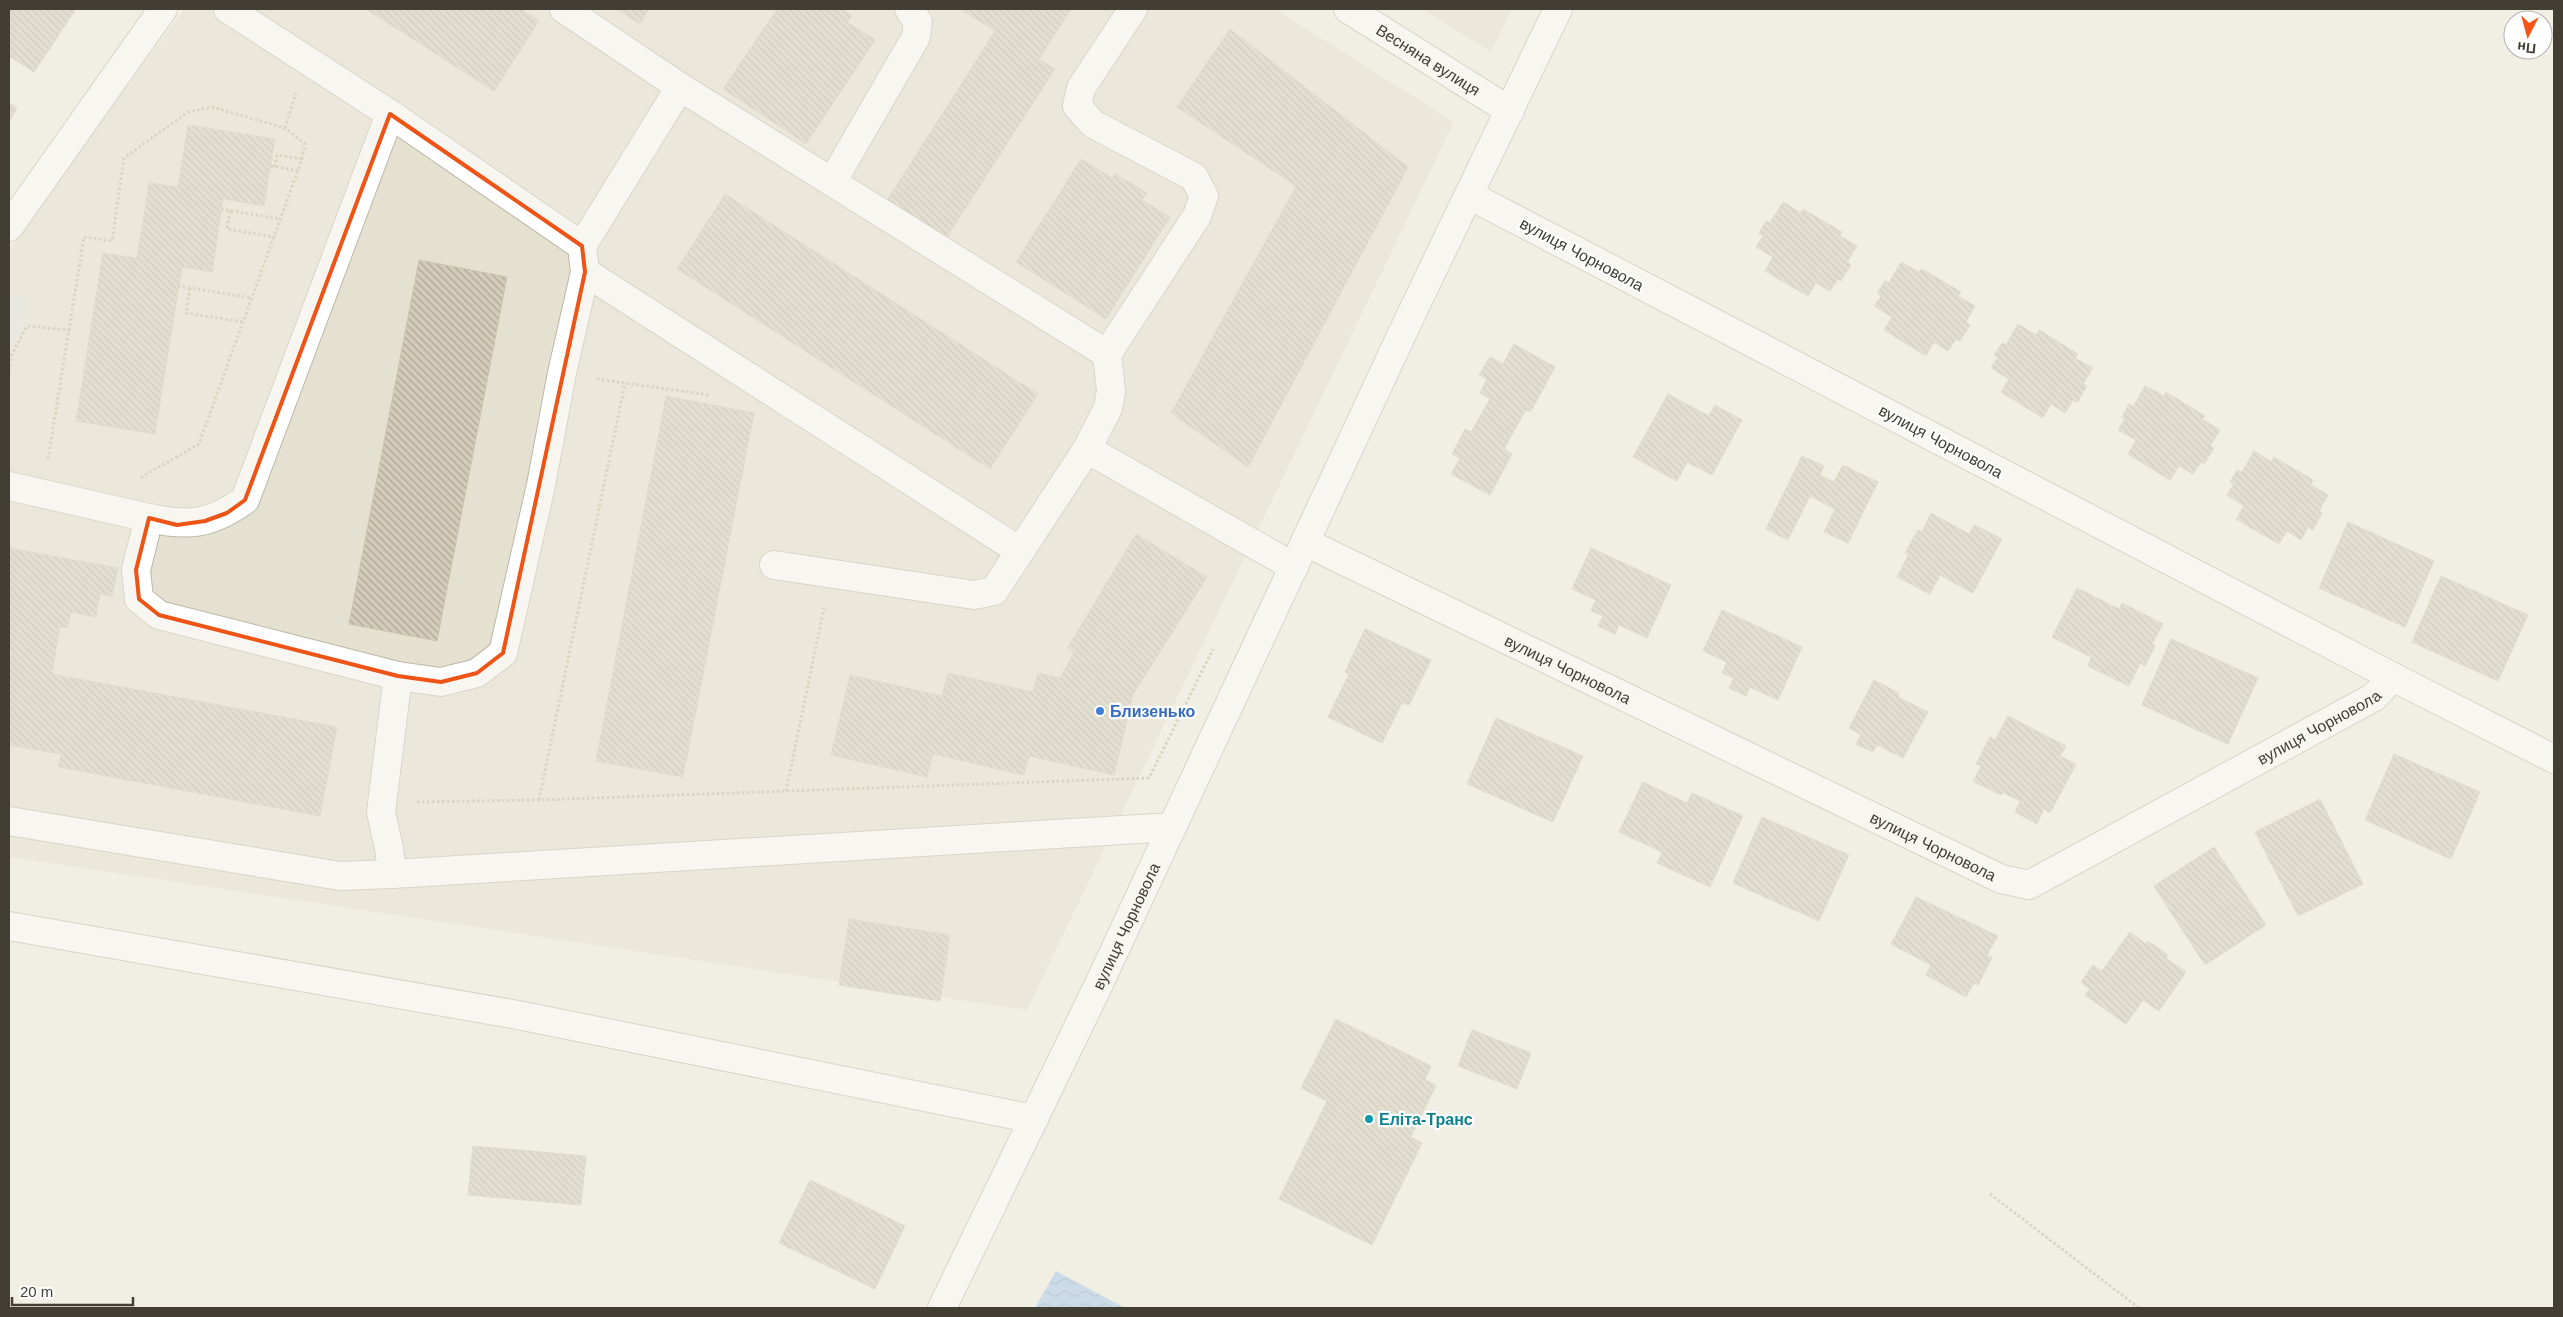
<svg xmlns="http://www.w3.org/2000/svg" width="2563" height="1317" font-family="Helvetica,sans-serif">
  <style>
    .residential { fill: #e5e1d1 }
    .parking { fill: #e1e0db }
    .water { fill: url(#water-waves) }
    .building { fill: url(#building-back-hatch); stroke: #cdc4ac }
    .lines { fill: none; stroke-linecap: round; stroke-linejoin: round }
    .minor-casing { stroke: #bcb7a6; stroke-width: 30 }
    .path { stroke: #bdb597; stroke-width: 3; stroke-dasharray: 2.5 2.5; stroke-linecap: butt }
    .minor { stroke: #fff; stroke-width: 28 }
    .marked { fill: none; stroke: #ed5416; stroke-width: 4; stroke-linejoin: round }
    .shop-dot { fill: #3f7fe0; stroke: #fff; stroke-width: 2 }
    .culture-dot { fill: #0f9aa8; stroke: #fff; stroke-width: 2 }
    .labels { text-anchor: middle; stroke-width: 4.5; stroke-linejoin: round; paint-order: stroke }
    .street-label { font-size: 16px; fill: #423e33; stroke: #fff }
    .shop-label { font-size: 16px; font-weight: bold; fill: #366cbe; stroke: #fff; text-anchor: start }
    .culture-label { font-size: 16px; font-weight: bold; fill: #0d838f; stroke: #fff; text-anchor: start }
  </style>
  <defs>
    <pattern id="water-waves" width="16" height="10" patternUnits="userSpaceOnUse" patternTransform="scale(1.25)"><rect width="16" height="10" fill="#9fc3ee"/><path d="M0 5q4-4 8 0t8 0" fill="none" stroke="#83a0c1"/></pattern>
    <pattern id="building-back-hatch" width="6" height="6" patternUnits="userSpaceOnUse" patternTransform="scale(1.25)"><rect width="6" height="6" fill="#d2ccb8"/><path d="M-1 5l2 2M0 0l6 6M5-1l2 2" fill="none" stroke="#aca796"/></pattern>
  </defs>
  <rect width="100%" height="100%" fill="#f1efe3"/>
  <!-- residential -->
  <g class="residential">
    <path d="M184,9H1275L1454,122L1027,1010L9,857V252L25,224Z"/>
    <path d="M1422,9H1512L1491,52Z"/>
  </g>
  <!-- parking -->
  <path class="parking" d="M9,293L27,295L23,323L9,350Z"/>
  <!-- water -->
  <path class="water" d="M1056,1271L1125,1308H1035Z"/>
  <!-- building -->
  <g class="building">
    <path d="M9,9H76L34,72L9,56Z"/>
    <path d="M366,9H521L539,21L494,91Z"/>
    <path d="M617,9H649L640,24Z"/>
    <path d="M777,9H842L852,16L847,22L875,40L806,144L723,89Z"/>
    <path d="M960,9H1071L1039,59L1055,69L945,240L886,202L995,31Z"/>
    <path d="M1230,29L1408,167L1248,467L1171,413L1296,186L1177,107Z"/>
    <path d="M9,103L17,108L9,122Z"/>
    <path d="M188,125L275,139L264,206L223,199L212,272L182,267L155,434L76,421L103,253L137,258L149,183L178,187Z"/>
    <path d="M1081,159L1112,178L1115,174L1147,193L1142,200L1170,217L1106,319L1016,262Z"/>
    <path d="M725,194L1038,394L990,469L677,269Z"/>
    <path d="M1783,202L1801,213L1803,209L1842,232L1840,236L1857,246L1847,262L1851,265L1841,281L1838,279L1830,291L1816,283L1808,296L1765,271L1773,257L1756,247L1763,236L1759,233L1766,221L1770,223Z"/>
    <path d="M419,260L507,277L437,641L349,624Z"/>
    <path d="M1901,262L1919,272L1922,269L1961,292L1958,296L1975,306L1966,322L1970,325L1960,341L1956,339L1948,351L1934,342L1926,356L1884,330L1892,317L1874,306L1881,296L1877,293L1885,281L1889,283Z"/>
    <path d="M2018,324L2036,335L2039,330L2078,354L2075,358L2093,368L2083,384L2087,386L2077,403L2073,400L2065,413L2051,404L2043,418L2001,392L2009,379L1991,368L1998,357L1994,355L2002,343L2006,345Z"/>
    <path d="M1514,344L1555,367L1531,411H1525L1504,449L1512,454L1490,495L1451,474L1460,458L1452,454L1465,429L1471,432L1490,399L1480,393L1487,379L1479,375L1490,357L1503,364Z"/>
    <path d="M2145,386L2164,396L2166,392L2205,416L2202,419L2220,430L2210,446L2214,448L2204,464L2201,462L2193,474L2179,466L2170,480L2128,454L2136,440L2118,430L2125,419L2122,417L2129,404L2133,407Z"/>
    <path d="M1668,394L1709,416L1715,405L1742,420L1712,475L1687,462L1677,481L1633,457Z"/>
    <path d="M666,396L754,413L683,777L596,761Z"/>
    <path d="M2254,451L2272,462L2274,457L2313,480L2311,485L2328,495L2319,511L2322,513L2313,530L2308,527L2301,540L2287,531L2279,544L2236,519L2244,506L2227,495L2234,484L2230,482L2237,470L2242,472Z"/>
    <path d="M1802,456L1824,466L1820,475L1834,482L1843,465L1878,482L1848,543L1824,532L1835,509L1810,496L1788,540L1766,529Z"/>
    <path d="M1931,513L1969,534L1974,525L2002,539L1973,593L1940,575L1930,594L1897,577L1909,554L1905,553L1918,530L1922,532Z"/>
    <path d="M2348,522L2434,561L2405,627L2319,588Z"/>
    <path d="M1136,534L1207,577L1133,695L1114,775L1029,756L1024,775L933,754L927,777L831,755L850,675L942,696L948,673L1033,692L1038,673L1060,678L1074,653L1068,647Z"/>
    <path d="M9,548L118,568L112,596L100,594L96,617L71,612L68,628L60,627L52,674L337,727L320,816L59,767L61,754L9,745V666L12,651L9,650Z"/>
    <path d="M1591,548L1671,585L1647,638L1619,625L1615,634L1598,626L1603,616L1591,611L1596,600L1572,589Z"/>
    <path d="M2441,576L2528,615L2498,681L2412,642Z"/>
    <path d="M2077,588L2119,609L2122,603L2163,624L2152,644L2155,646L2145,666L2140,663L2129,686L2088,666L2091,657L2052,637Z"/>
    <path d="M1722,610L1802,647L1778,700L1750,687L1746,696L1729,688L1734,678L1722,673L1727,662L1703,651Z"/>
    <path d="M1365,629L1431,660L1409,705L1402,703L1382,743L1328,717L1349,674L1345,672Z"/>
    <path d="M2171,639L2258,678L2228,744L2142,705Z"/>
    <path d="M1874,680L1899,693L1898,697L1928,712L1903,758L1877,745L1873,752L1856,744L1861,735L1849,728Z"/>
    <path d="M2008,716L2066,746L2060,756L2076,764L2050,813L2044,809L2037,824L2015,812L2020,801L2002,792L2001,795L1973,781L1981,766L1976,764L1990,737L1995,740Z"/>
    <path d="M1496,718L1583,756L1553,822L1467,784Z"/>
    <path d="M2394,754L2480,792L2451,859L2365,820Z"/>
    <path d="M1643,782L1687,803L1692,793L1743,816L1710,887L1657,863L1662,852L1619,832Z"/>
    <path d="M2320,799L2363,884L2298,916L2255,832Z"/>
    <path d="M1762,817L1849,855L1819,921L1733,883Z"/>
    <path d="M2214,847L2266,925L2205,965L2154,886Z"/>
    <path d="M1916,897L1998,936L1987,955L1992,958L1978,985L1974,983L1966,997L1926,975L1931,965L1891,944Z"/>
    <path d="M849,919L950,935L940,1001L839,985Z"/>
    <path d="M2130,932L2146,944L2148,941L2168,955L2166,958L2186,972L2159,1011L2143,1000L2126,1024L2085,995L2090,989L2081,982L2093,965L2102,971Z"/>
    <path d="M1336,1019L1431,1066L1425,1080L1436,1085L1411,1137L1422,1143L1372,1245L1279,1199L1327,1101L1301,1088Z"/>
    <path d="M1472,1030L1531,1053L1517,1089L1458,1066Z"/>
    <path d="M473,1146L586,1156L581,1205L468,1195Z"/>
    <path d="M810,1180L905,1226L875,1289L779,1243Z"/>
  </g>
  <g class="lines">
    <!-- minor casing -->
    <g class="minor-casing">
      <g id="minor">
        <path d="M564,9L680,87L1107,354"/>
        <path id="s1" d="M1348,9L1510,111"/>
        <path d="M832,182L916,37L918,22L909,9"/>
        <path d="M9,227L163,9"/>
        <path d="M582,246L680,87"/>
        <path d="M585,272L1020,551"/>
        <path d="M1087,449L1108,408L1111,391L1107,354L1197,216L1204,196L1194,177L1093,124L1077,106L1081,88L1133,9"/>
        <path d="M9,486L149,518L136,570L139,599L159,615L398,676L441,682L477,673L503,653L541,485L562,373L585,272L582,246L390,114L228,9"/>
        <path d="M149,518C189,527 211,524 245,500L390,114"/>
        <path id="s2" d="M1305,542L2001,879L2029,885L2374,697L2393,677L1469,195"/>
        <path d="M774,565L974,595L994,591L1087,449L1294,567"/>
        <path d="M398,676L381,812L389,848L392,874L1172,827"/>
        <path d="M2393,677L2554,759"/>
        <path d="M9,821L340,876L392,874"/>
        <path d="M9,926L518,1015L1034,1119"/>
        <path id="s3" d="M942,1308L1098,986L1409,319L1558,9"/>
      </g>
    </g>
    <!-- path -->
    <g class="path">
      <path d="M285,128L296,93"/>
      <path d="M271,166L299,171"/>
      <path d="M275,167L277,155L302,159"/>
      <path d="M221,209L281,219"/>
      <path d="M230,211L227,229L275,237"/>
      <path d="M178,286L252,298"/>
      <path d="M190,288L186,313L244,322"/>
      <path d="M9,371L11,356L27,326L70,330"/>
      <path d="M597,379L709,395"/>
      <path d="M48,459L84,237L112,241L124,158L188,112L212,107L285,128L305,144L302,159L199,444L140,478"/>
      <path d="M786,791L824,608"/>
      <path d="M539,800L625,383"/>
      <path d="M417,802L539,800L1149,778L1213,649"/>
      <path d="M1990,1194L2139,1308"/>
    </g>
    <!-- minor -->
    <use href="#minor" class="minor"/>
  </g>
  <!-- marked area -->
  <path d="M0 0H2563V1317H0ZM390,114L582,246L585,272L503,653L477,673L441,682L398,676L159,615L139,599L136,570L149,518L177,525L205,521L227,513L245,500Z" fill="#f1efe3" fill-opacity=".55" fill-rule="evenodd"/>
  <path class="marked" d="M390,114L582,246L585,272L503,653L477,673L441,682L398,676L159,615L139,599L136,570L149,518L177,525L205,521L227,513L245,500Z"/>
  <!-- markers -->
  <circle class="shop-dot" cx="1100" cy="711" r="5"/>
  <circle class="culture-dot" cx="1369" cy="1119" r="5"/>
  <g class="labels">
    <!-- street labels -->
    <g class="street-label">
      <text dy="6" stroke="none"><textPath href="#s1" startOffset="95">Весняна вулиця</textPath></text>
      <text transform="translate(1582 254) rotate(28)" y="6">вулиця Чорновола</text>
      <text transform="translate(1941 441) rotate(28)" y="6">вулиця Чорновола</text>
      <text dy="6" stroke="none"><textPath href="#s2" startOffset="292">вулиця Чорновола</textPath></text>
      <text dy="6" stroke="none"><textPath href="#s2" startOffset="1132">вулиця Чорновола</textPath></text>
      <text dy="6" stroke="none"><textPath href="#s2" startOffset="698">вулиця Чорновола</textPath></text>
      <text dy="6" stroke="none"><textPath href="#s3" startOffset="424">вулиця Чорновола</textPath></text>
    </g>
    <!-- shop labels -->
    <g class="shop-label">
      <text x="1110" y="717">Близенько</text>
    </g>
    <!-- culture labels -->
    <g class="culture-label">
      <text x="1379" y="1125">Еліта-Транс</text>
    </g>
  </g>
  <!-- border -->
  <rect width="2563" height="1317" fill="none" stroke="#423e33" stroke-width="20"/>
  <!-- north arrow -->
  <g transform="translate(2528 35) rotate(186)"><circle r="24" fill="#ffffff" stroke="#b3b2ad"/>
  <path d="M0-4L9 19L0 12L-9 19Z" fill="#f65515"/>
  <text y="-8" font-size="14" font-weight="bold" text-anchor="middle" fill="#423e33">Пн</text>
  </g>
  <!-- scale -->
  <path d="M12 1297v8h121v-8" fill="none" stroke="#423e33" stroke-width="2.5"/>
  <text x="20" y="1297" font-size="15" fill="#423e33" stroke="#ffffff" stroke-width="4" paint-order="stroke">20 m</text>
</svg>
